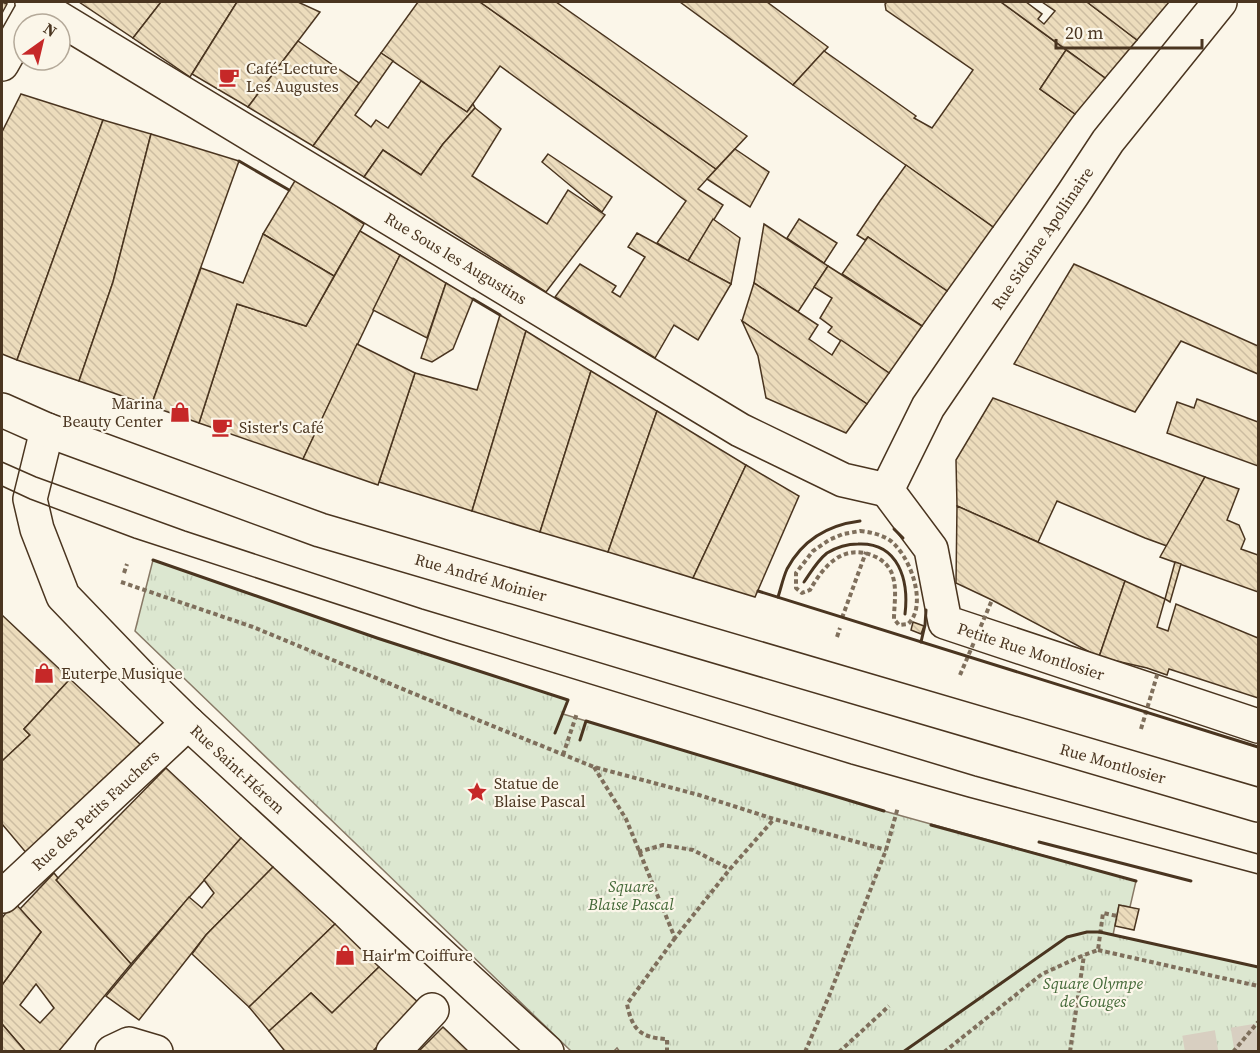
<svg xmlns="http://www.w3.org/2000/svg" width="1260" height="1053" font-family="'Source Serif 4',serif">
  <style>
    .grass { fill: url(#grass-tufts); stroke: #887966; stroke-width: 1.5 }
    .building { fill: url(#building-back-hatch); stroke: #4a3520; stroke-width: 1.5; fill-rule: evenodd }
    .lines { fill: none; stroke-linecap: round; stroke-linejoin: round }
    .minor-tunnel { stroke: #d8cfc1; stroke-width: 33; stroke-dasharray: 33 16; stroke-linecap: butt }
    .minor-casing { stroke: #4a3520; stroke-width: 36 }
    .major-casing { stroke: #4a3520; stroke-width: 36 }
    .path { stroke: #7f6f5c; stroke-width: 4; stroke-dasharray: 4.5 3; stroke-linecap: butt }
    .minor { stroke: #fbf6e9; stroke-width: 33 }
    .major { stroke: #fbf6e9; stroke-width: 33 }
    .tram { stroke: #4a3520; stroke-width: 1.5 }
    .path-bridge { stroke: #7f6f5c; stroke-width: 4; stroke-dasharray: 4.5 3; stroke-linecap: butt }
    .wall { stroke: #4a3520; stroke-width: 3 }
    .labels { text-anchor: middle; stroke-width: 4.5; stroke-linejoin: round; paint-order: stroke }
    .poi-label { font-size: 16px; fill: #4a3520; stroke: #fbf6e9; text-anchor: start }
    .street-label { font-size: 16px; fill: #4a3520; stroke: #fbf6e9 }
    .park-label { font-size: 16px; font-style: italic; fill: #436837; stroke: #fbf6e9 }
  </style>
  <defs>
    <pattern id="grass-tufts" width="24" height="20" patternUnits="userSpaceOnUse" patternTransform="scale(1.5)"><rect width="24" height="20" fill="#dce7d0"/><path d="M3 7l-1-3M5 7V3M7 7l1-3M15 17l-1-3M17 17v-4M19 17l1-3" fill="none" stroke="#bec7b2"/></pattern>
    <pattern id="building-back-hatch" width="6" height="6" patternUnits="userSpaceOnUse" patternTransform="scale(1.5)"><rect width="6" height="6" fill="#ecdcbc"/><path d="M-1 5l2 2M0 0l6 6M5-1l2 2" fill="none" stroke="#ccbda1"/></pattern>
  </defs>
  <rect width="100%" height="100%" fill="#fbf6e9"/>
  <!-- grass -->
  <path class="grass" d="M153,560L377,638L568,700L563,714L884,811L1136,881L1130,907L1119,905L1113,935L1258,967V1051L620,1052L617,1048L614,1051H571L135,631Z"/>
  <!-- building -->
  <g class="building">
    <path d="M2,2L7,4L2,13Z"/>
    <path d="M79,2H161L133,38Z"/>
    <path d="M161,2H237L190,77L133,38Z"/>
    <path d="M237,2H298L320,12L248,107L192,74Z"/>
    <path d="M418,2H480L716,169L698,189L723,205L688,261L657,243L686,201L500,66L467,112L381,53Z"/>
    <path d="M480,2H556L747,136L716,169Z"/>
    <path d="M680,2H767L828,47L793,85Z"/>
    <path d="M887,2H1001L1066,50L1040,89L1075,114L993,227L793,85L824,51L916,116L914,118L932,128L973,70L886,10L885,4Z"/>
    <path d="M1001,2H1026L1042,14L1038,19L1044,24L1055,11L1042,2H1087L1137,40L1105,78Z"/>
    <path d="M1087,2H1169L1137,40Z"/>
    <path d="M298,41L359,83L313,146L248,107Z"/>
    <path d="M1066,50L1105,78L1075,114L1040,89Z"/>
    <path d="M381,53L393,61L355,115L371,127L376,120L388,128L421,81L467,112L473,104L475,108L443,144L421,175L383,150L364,177L313,146Z"/>
    <path d="M21,94L103,120L17,360L2,354V132Z"/>
    <path d="M475,108L501,129L472,176L547,224L568,190L605,215L546,292L364,177L383,150L421,175L443,144Z"/>
    <path d="M103,120L151,134L113,282L79,381L17,360Z"/>
    <path d="M151,134L239,161L151,406L79,381L113,282Z"/>
    <path d="M735,149L769,172L750,207L707,179Z"/>
    <path d="M548,154L612,197L602,212L542,162Z"/>
    <path d="M906,165L993,227L947,291L868,237L865,240L857,235L880,201Z"/>
    <path d="M296,179L364,224L334,276L263,234Z"/>
    <path d="M713,219L740,238L731,284L688,261Z"/>
    <path d="M799,219L837,243L824,263L787,238Z"/>
    <path d="M764,224L828,266L798,312L754,283Z"/>
    <path d="M360,231L400,255L303,459L199,423L237,304L306,326Z"/>
    <path d="M637,233L731,284L698,340L674,325L655,358L555,297L580,264L616,286L612,292L620,297L645,257L628,247Z"/>
    <path d="M263,234L334,276L306,326L237,304L199,423L151,406L201,268L243,283Z"/>
    <path d="M868,237L947,291L922,326L842,274Z"/>
    <path d="M400,255L446,283L427,338L373,310Z"/>
    <path d="M1074,264L1258,346V374L1181,341L1135,412L1014,364Z"/>
    <path d="M828,266L922,326L889,373L828,332L832,327L820,318L832,298L814,287Z"/>
    <path d="M446,283L473,299L453,349L432,362L421,358Z"/>
    <path d="M754,283L818,325L809,339L832,355L841,340L889,373L867,404L742,321Z"/>
    <path d="M500,315L526,331L472,511L379,482L415,373L477,390Z"/>
    <path d="M742,321L867,404L846,433L766,398L758,356Z"/>
    <path d="M526,331L591,371L540,532L472,511Z"/>
    <path d="M357,344L415,373L378,485L303,459Z"/>
    <path d="M591,371L657,411L608,552L540,532Z"/>
    <path d="M993,398L1205,477L1167,546L1145,538L1057,501L1038,542L957,506L956,460Z"/>
    <path d="M1197,399L1258,422V466L1167,433L1177,402L1194,408Z"/>
    <path d="M657,411L746,465L693,578L608,552Z"/>
    <path d="M746,465L799,496L755,597L693,578Z"/>
    <path d="M1205,477L1239,489L1227,520L1239,525L1245,539L1241,549L1258,555V592L1160,557Z"/>
    <path d="M957,506L1125,581L1099,657L992,600L956,583Z"/>
    <path d="M1175,562L1181,564L1170,602L1165,599Z"/>
    <path d="M1125,581L1165,599L1157,627L1168,631L1176,604L1258,638V698L1169,669L1167,675L1147,668L1099,657Z"/>
    <path d="M2,615L70,679L24,729L30,735L2,761Z"/>
    <path d="M913,622L924,626L921,634L911,630Z"/>
    <path d="M70,679L141,745L28,855L2,824V761L30,735L24,729Z"/>
    <path d="M166,768L241,838L131,964L56,880Z"/>
    <path d="M241,838L273,867L206,935L139,1020L106,996L189,897L202,908L214,893L204,880Z"/>
    <path d="M273,867L335,924L249,1007L192,954L206,935Z"/>
    <path d="M54,873L58,878L56,880L131,964L58,1052H26L2,1024V985L41,932L20,909ZM36,984L54,1008L40,1023L20,1005Z"/>
    <path d="M14,902L41,932L2,985V918Z"/>
    <path d="M1119,905L1139,909L1134,930L1115,926Z"/>
    <path d="M335,924L379,967L332,1013L311,993L269,1031L249,1007Z"/>
    <path d="M379,967L419,1003L372,1052H283L284,1050L269,1031L311,993L332,1013Z"/>
    <path d="M2,1024L26,1052H2Z"/>
    <path d="M443,1027L469,1052H418Z"/>
  </g>
  <g class="lines">
    <!-- minor-tunnel -->
    <path class="minor-tunnel" d="M1185,1052L1258,1040"/>
    <!-- minor casing -->
    <g class="minor-casing">
      <g id="minor">
        <path d="M32,2L740,430L843,480L887,490"/>
        <path d="M2,64L37,2"/>
        <path d="M47,430L30,499L37,529L63,596L141,677L188,723L547,1052"/>
        <path d="M887,490L928,407L1073,194L1108,141L1220,2"/>
        <path d="M887,490L931,549L945,622L1258,726"/>
        <path d="M2,896H3L188,723"/>
        <path d="M112,1052L129,1044L156,1052"/>
        <path d="M393,1052L432,1010"/>
      </g>
    </g>
    <!-- major casing -->
    <g class="major-casing">
      <path id="major" d="M2,410L47,430L320,530L1258,805"/>
    </g>
    <!-- path -->
    <g class="path">
      <path d="M860,531C870,532 879,534 888,539C909,552 929,605 908,624L899,625L894,619C894,605 897,591 893,577C891,568 884,561 876,557C844,542 824,565 810,590L802,593L796,588V573L813,551L829,540L843,534Z"/>
      <path d="M124,573L127,564"/>
      <path d="M121,582L253,627L463,714L594,767L699,795L774,819L886,850"/>
      <path d="M842,618L866,552"/>
      <path d="M837,637L840,628"/>
      <path d="M563,755L577,713"/>
      <path d="M594,767L626,819L675,938L730,869L774,819"/>
      <path d="M638,852L663,845L693,850L730,869"/>
      <path d="M1098,950L1258,986"/>
      <path d="M667,1052V1039C640,1038 632,1029 627,1004L675,938"/>
      <path d="M805,1052L829,996L886,850L898,807"/>
      <path d="M839,1052L889,1006"/>
      <path d="M944,1052L1042,974L1084,955L1098,950L1103,913L1117,916"/>
      <path d="M1070,1052L1084,955"/>
      <path d="M1233,1052L1258,1022"/>
    </g>
    <!-- minor -->
    <use href="#minor" class="minor"/>
    <!-- major -->
    <use href="#major" class="major"/>
    <!-- tram -->
    <g class="tram">
      <path d="M2,462L36,477L185,531L422,609L975,776L1258,854"/>
      <path d="M2,486L30,499L134,538L447,640L851,764L968,797L1258,874"/>
    </g>
    <!-- path-bridge -->
    <g class="path-bridge">
      <path d="M960,675L992,600"/>
      <path d="M1141,729L1158,672"/>
    </g>
    <!-- wall -->
    <g class="wall">
      <path d="M239,161L289,190"/>
      <path d="M473,299L500,315"/>
      <path d="M894,529L903,538"/>
      <path d="M153,560L377,638L568,700L555,733"/>
      <path d="M804,582C811,572 817,561 827,553C837,547 847,544 858,544C899,542 909,581 905,614"/>
      <path d="M758,591L1258,747"/>
      <path d="M778,597C781,588 783,578 787,569C803,539 828,525 860,521"/>
      <path d="M921,642L925,625L926,610"/>
      <path d="M580,740L586,721L884,811"/>
      <path d="M931,825L1136,881"/>
      <path d="M1039,842L1191,881"/>
      <path d="M903,1052L1067,937L1087,932H1100L1258,967"/>
    </g>
  </g>
  <!-- icons -->
  <defs>
    <g id="cafe-bare" transform="scale(1.62)"><path d="M-5.5-4.5H6V0H3Q3 3.5 0 3.5H-2.5Q-5.5 3.5-5.5 0ZM3-3.2v2h1.7v-2ZM-6 4.5H4V6H-6Z" fill="#c62828" stroke="#fbf6e9" stroke-width="2.5" paint-order="stroke"/></g>
    <g id="shop-bare" transform="scale(1.62)"><path d="M-5-2.5h2.3a2.7 3.5 0 0 1 5.4 0H5L5.5 6h-11ZM-1.5-2.5h3a1.5 2.3 0 0 0-3 0Z" fill="#c62828" stroke="#fbf6e9" stroke-width="2.5" paint-order="stroke"/></g>
    <g id="sight-bare" transform="scale(1.62)"><path d="M0-6L1.8-2.2L6-1.7L2.9 1.2L3.7 5.4L0 3.3L-3.7 5.4L-2.9 1.2L-6-1.7L-1.8-2.2Z" fill="#c62828" stroke="#fbf6e9" stroke-width="2.5" paint-order="stroke"/></g>
  </defs>
  <g fill-rule="evenodd">
    <use href="#cafe-bare" x="229" y="77"/>
    <use href="#shop-bare" x="180" y="412"/>
    <use href="#cafe-bare" x="222" y="427"/>
    <use href="#shop-bare" x="44" y="673"/>
    <use href="#sight-bare" x="477" y="792"/>
    <use href="#shop-bare" x="345" y="955"/>
  </g>
  <g class="labels">
    <!-- poi labels -->
    <g class="poi-label">
      <text x="246" y="74">Café-Lecture<tspan x="246" dy="18">Les Augustes</tspan></text>
      <text x="163" y="409" text-anchor="end">Marina<tspan x="163" dy="18">Beauty Center</tspan></text>
      <text x="239" y="433">Sister's Café</text>
      <text x="61" y="679">Euterpe Musique</text>
      <text x="494" y="789">Statue de<tspan x="494" dy="18">Blaise Pascal</tspan></text>
      <text x="362" y="961">Hair'm Coiffure</text>
    </g>
    <!-- street labels -->
    <g class="street-label">
      <text transform="translate(1042 238) rotate(-56)" y="6">Rue Sidoine Apollinaire</text>
      <text transform="translate(456 258) rotate(31)" y="6">Rue Sous les Augustins</text>
      <text transform="translate(481 577) rotate(16)" y="6">Rue André Moinier</text>
      <text transform="translate(1031 651) rotate(18)" y="6">Petite Rue Montlosier</text>
      <text transform="translate(1113 763) rotate(16)" y="6">Rue Montlosier</text>
      <text transform="translate(238 769) rotate(43)" y="6">Rue Saint-Hérem</text>
      <text transform="translate(95 810) rotate(-43)" y="6">Rue des Petits Fauchers</text>
    </g>
    <!-- park labels -->
    <g class="park-label">
      <text x="631" y="892">Square<tspan x="631" dy="18">Blaise Pascal</tspan></text>
      <text x="1093" y="989">Square Olympe<tspan x="1093" dy="18">de Gouges</tspan></text>
    </g>
  </g>
  <!-- border -->
  <rect width="1260" height="1053" fill="none" stroke="#4a3520" stroke-width="6"/>
  <!-- north arrow -->
  <g transform="translate(42 42) rotate(34)"><circle r="28" fill="#fbf6e9" stroke="#b4a999" stroke-width="1.5"/>
  <path d="M0-4.5L10 22L0 15L-10 22Z" fill="#c62828"/>
  <text y="-9" font-size="16" font-weight="bold" text-anchor="middle" fill="#4a3520">N</text>
  </g>
  <!-- scale -->
  <path d="M1056 39v9h146v-9" fill="none" stroke="#4a3520" stroke-width="3"/>
  <text x="1065" y="39" font-size="18" fill="#4a3520" stroke="#fbf6e9" stroke-width="4.5" paint-order="stroke">20 m</text>
</svg>
